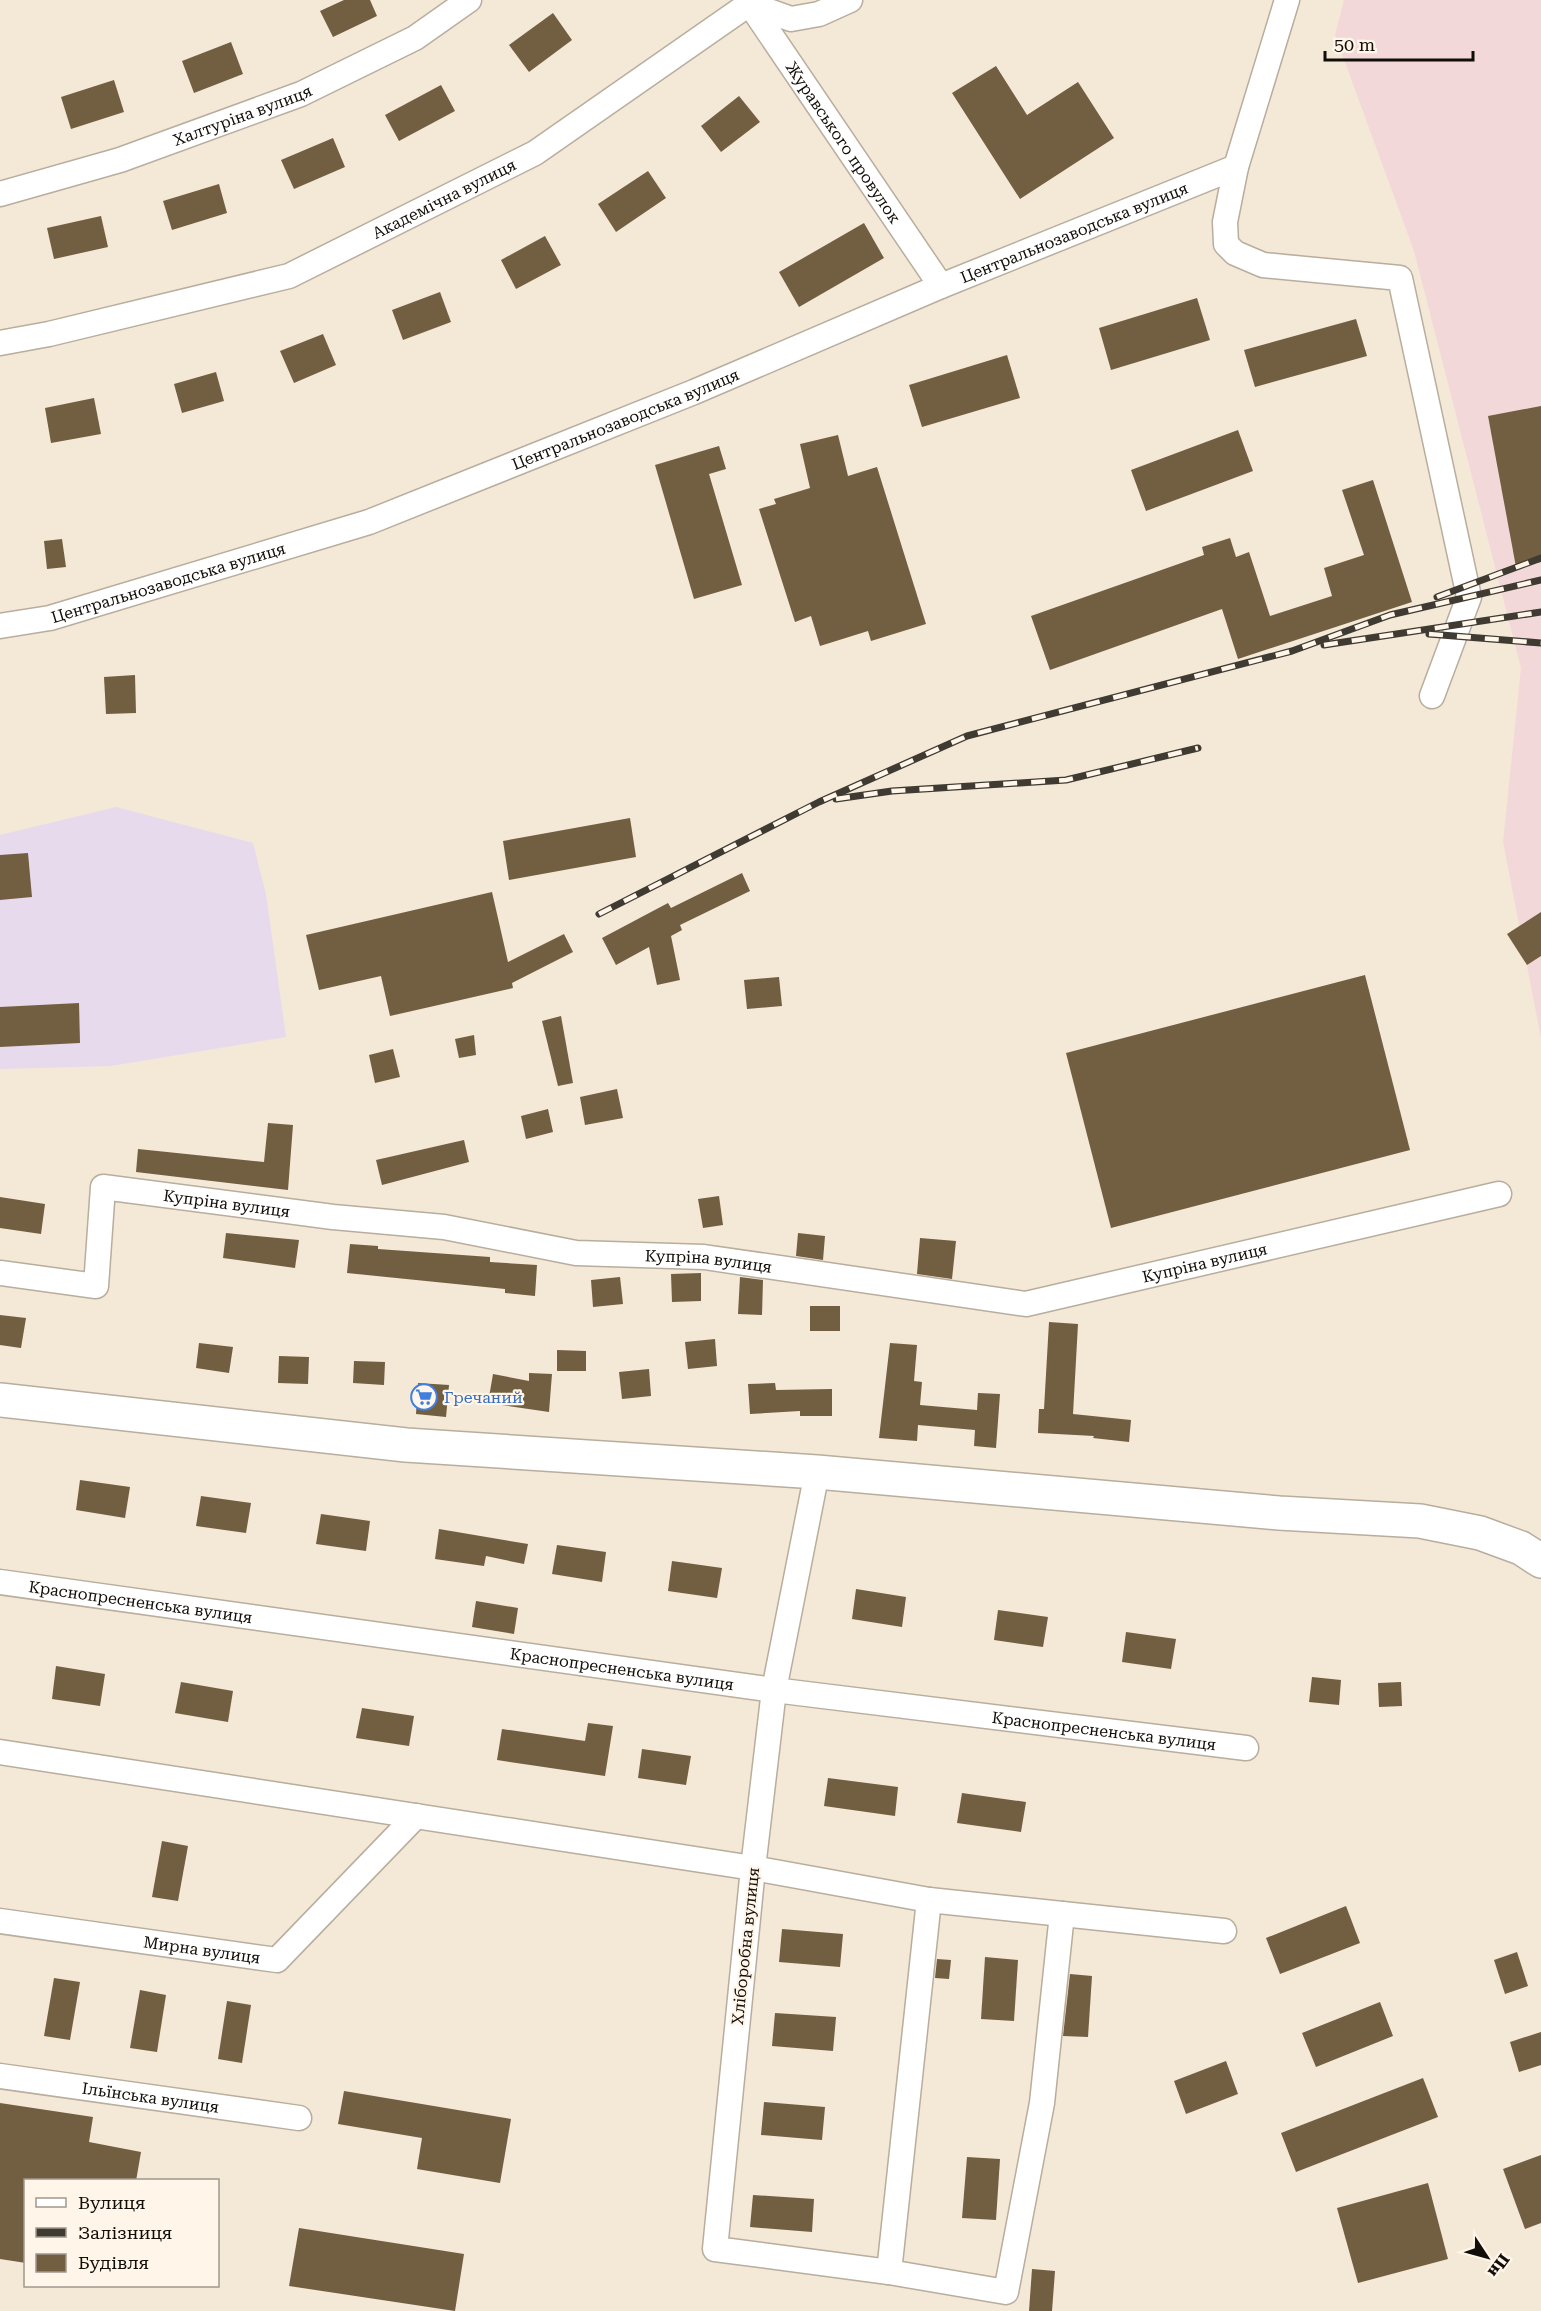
<svg xmlns="http://www.w3.org/2000/svg" width="1541" height="2311" font-family="'Roboto Serif',serif">
  <style>
    .commercial { fill: #e8daed }
    .industrial { fill: #f3d8da }
    .building { fill: #725e41 }
    .lines { fill: none; stroke-linecap: round; stroke-linejoin: round }
    .street-casing { stroke: #b8ad9e; stroke-width: 27 }
    .secondary-casing { stroke: #b8ad9e; stroke-width: 36 }
    .street { stroke: #fff; stroke-width: 24 }
    .secondary { stroke: #fff; stroke-width: 33 }
    .rail-casing { stroke: #3f3a32; stroke-width: 7 }
    .rail { stroke: #fff5e8; stroke-width: 4.5; stroke-dasharray: 14; stroke-linecap: butt }
    .labels { text-anchor: middle; stroke-width: 4.5; stroke-linejoin: round; paint-order: stroke }
    .street-label { font-size: 16px; fill: #110d08; stroke: #fff5e8 }
    .shop-label { font-size: 16px; fill: #366cbe; stroke: #fff5e8; text-anchor: start }
  </style>
  <rect width="100%" height="100%" fill="#f4e8d7"/>
  <!-- commercial -->
  <path class="commercial" d="M116,807L253,843L266,894L286,1037L111,1066L0,1069V835Z"/>
  <!-- industrial -->
  <path class="industrial" d="M1344,0H1541V1038L1503,842L1521,668L1414,251L1335,35Z"/>
  <!-- building -->
  <g class="building">
    <path d="M344,0H370L377,16L333,37L320,11Z"/>
    <path d="M553,13L572,40L529,72L509,45Z"/>
    <path d="M231,42L243,74L194,93L182,61Z"/>
    <path d="M996,66L1027,115L1078,82L1114,138L1020,199L952,93Z"/>
    <path d="M114,80L124,112L71,129L61,97Z"/>
    <path d="M441,85L455,111L399,141L385,115Z"/>
    <path d="M739,96L760,122L721,152L701,126Z"/>
    <path d="M333,138L345,167L294,189L281,160Z"/>
    <path d="M648,171L666,198L616,232L598,204Z"/>
    <path d="M219,184L227,213L172,230L163,201Z"/>
    <path d="M101,216L108,247L54,259L47,228Z"/>
    <path d="M864,223L884,258L799,307L779,272Z"/>
    <path d="M545,236L561,265L516,289L501,260Z"/>
    <path d="M440,292L451,322L403,340L392,310Z"/>
    <path d="M1197,298L1210,340L1111,370L1099,328Z"/>
    <path d="M1356,319L1367,356L1255,387L1244,350Z"/>
    <path d="M323,334L336,365L294,383L280,351Z"/>
    <path d="M1007,355L1020,398L922,427L909,385Z"/>
    <path d="M216,372L224,401L182,413L174,384Z"/>
    <path d="M94,398L101,434L51,443L45,408Z"/>
    <path d="M1541,406V562L1516,567L1488,416Z"/>
    <path d="M1238,430L1253,471L1146,511L1131,470Z"/>
    <path d="M838,435L848,476L877,467L926,624L871,641L868,631L820,646L811,616L795,622L759,509L776,504L774,499L810,488L800,444Z"/>
    <path d="M719,446L726,469L709,474L742,585L694,599L655,465Z"/>
    <path d="M1373,480L1412,602L1238,659L1222,609L1050,670L1031,616L1204,555L1202,547L1230,538L1236,557L1249,552L1270,616L1332,596L1324,568L1364,555L1342,490Z"/>
    <path d="M62,539L66,567L47,569L44,541Z"/>
    <path d="M135,675L136,713L106,714L104,677Z"/>
    <path d="M630,818L636,857L509,880L503,841Z"/>
    <path d="M28,853L32,897L0,900V855Z"/>
    <path d="M742,873L750,891L680,925L682,930L671,936L680,980L657,985L649,947L616,965L602,938L668,903L671,908Z"/>
    <path d="M492,892L508,962L564,934L573,952L512,983L513,988L390,1016L381,976L319,990L306,935Z"/>
    <path d="M1541,912V956L1527,965L1507,934Z"/>
    <path d="M1365,975L1410,1150L1111,1228L1066,1053Z"/>
    <path d="M779,977L782,1006L747,1009L744,980Z"/>
    <path d="M79,1003L80,1043L0,1047V1007Z"/>
    <path d="M561,1016L573,1083L558,1086L542,1021Z"/>
    <path d="M474,1035L476,1055L459,1058L455,1039Z"/>
    <path d="M393,1049L400,1077L375,1083L369,1055Z"/>
    <path d="M617,1089L623,1118L585,1125L580,1097Z"/>
    <path d="M548,1109L553,1132L526,1139L521,1116Z"/>
    <path d="M268,1123L293,1125L288,1190L136,1172L138,1149L264,1162Z"/>
    <path d="M464,1140L469,1162L382,1185L376,1160Z"/>
    <path d="M719,1196L723,1225L703,1228L698,1199Z"/>
    <path d="M0,1197L45,1204L41,1234L0,1228Z"/>
    <path d="M226,1233L299,1240L295,1268L223,1258Z"/>
    <path d="M798,1233L825,1236L823,1260L796,1256Z"/>
    <path d="M920,1238L956,1241L952,1279L917,1274Z"/>
    <path d="M350,1244L378,1246V1249L490,1257V1262L537,1265L535,1296L505,1293V1289L347,1273Z"/>
    <path d="M701,1273V1301L672,1302L671,1274Z"/>
    <path d="M620,1277L623,1304L593,1307L591,1280Z"/>
    <path d="M740,1277L763,1280L762,1315L738,1314Z"/>
    <rect x="810" y="1306" width="30" height="25"/>
    <path d="M0,1315L26,1318L21,1348L0,1345Z"/>
    <path d="M1049,1322L1078,1324L1073,1414L1131,1420L1129,1442L1093,1438L1094,1436L1038,1433L1039,1409H1044Z"/>
    <path d="M715,1339L717,1366L688,1369L685,1342Z"/>
    <path d="M199,1343L233,1347L229,1373L196,1368Z"/>
    <path d="M890,1343L917,1345L914,1381L922,1382L920,1405L977,1410L978,1393L1000,1394L996,1448L974,1446L975,1430L918,1425L917,1441L879,1438Z"/>
    <path d="M557,1350L586,1351V1371H557Z"/>
    <path d="M279,1356L309,1357L308,1384L278,1383Z"/>
    <path d="M354,1361L385,1362L384,1385L353,1383Z"/>
    <path d="M649,1369L651,1396L622,1399L619,1372Z"/>
    <path d="M529,1373L552,1374L549,1412L488,1403L493,1374L529,1381Z"/>
    <path d="M418,1383L449,1385L446,1417L416,1414Z"/>
    <path d="M775,1383L776,1390L832,1389V1416H800V1411L750,1414L748,1384Z"/>
    <path d="M80,1480L130,1487L125,1518L76,1510Z"/>
    <path d="M201,1496L251,1503L246,1533L196,1526Z"/>
    <path d="M321,1514L370,1521L366,1551L316,1544Z"/>
    <path d="M439,1529L528,1544L524,1564L486,1556L484,1566L435,1559Z"/>
    <path d="M557,1545L606,1552L602,1582L552,1574Z"/>
    <path d="M672,1561L722,1568L717,1598L668,1591Z"/>
    <path d="M856,1589L906,1597L902,1627L852,1619Z"/>
    <path d="M476,1601L518,1608L514,1634L472,1627Z"/>
    <path d="M998,1610L1048,1617L1043,1647L994,1640Z"/>
    <path d="M1126,1632L1176,1639L1171,1669L1122,1662Z"/>
    <path d="M56,1666L105,1674L100,1706L52,1699Z"/>
    <path d="M1312,1677L1341,1680L1339,1705L1309,1702Z"/>
    <path d="M181,1682L233,1691L228,1722L175,1713Z"/>
    <path d="M1401,1682L1402,1706L1379,1707L1378,1683Z"/>
    <path d="M362,1708L414,1716L409,1746L356,1738Z"/>
    <path d="M588,1723L613,1726L605,1776L497,1760L502,1729L585,1741Z"/>
    <path d="M642,1749L691,1756L686,1785L638,1778Z"/>
    <path d="M828,1778L898,1787L895,1816L824,1806Z"/>
    <path d="M962,1793L1026,1802L1021,1832L957,1823Z"/>
    <path d="M162,1841L188,1846L178,1901L152,1897Z"/>
    <path d="M1346,1906L1360,1943L1280,1974L1266,1938Z"/>
    <path d="M782,1929L843,1934L840,1967L779,1962Z"/>
    <path d="M1517,1952L1528,1986L1505,1994L1494,1960Z"/>
    <path d="M985,1957L1018,1960L1014,2021L981,2019Z"/>
    <path d="M937,1959L951,1960L949,1979L935,1978Z"/>
    <path d="M1070,1974L1092,1976L1088,2037L1063,2036Z"/>
    <path d="M54,1978L80,1982L70,2040L44,2036Z"/>
    <path d="M140,1990L166,1995L157,2052L130,2048Z"/>
    <path d="M227,2001L251,2005L242,2063L218,2059Z"/>
    <path d="M1380,2002L1393,2036L1316,2067L1302,2033Z"/>
    <path d="M775,2013L836,2017L833,2051L772,2046Z"/>
    <path d="M1541,2032V2065L1519,2072L1510,2042Z"/>
    <path d="M1226,2061L1238,2094L1186,2114L1174,2081Z"/>
    <path d="M1423,2078L1438,2117L1296,2172L1281,2133Z"/>
    <path d="M344,2091L511,2119L500,2183L417,2169L422,2138L338,2124Z"/>
    <path d="M764,2102L825,2107L822,2140L761,2135Z"/>
    <path d="M0,2103L93,2117L89,2142L141,2152L136,2181H26V2263L0,2259Z"/>
    <path d="M1541,2155V2223L1525,2229L1503,2169Z"/>
    <path d="M967,2157L1000,2159L996,2220L962,2218Z"/>
    <path d="M1428,2183L1448,2259L1358,2283L1337,2208Z"/>
    <path d="M753,2195L814,2199L812,2232L750,2227Z"/>
    <path d="M299,2228L464,2254L455,2311L289,2286Z"/>
    <path d="M1032,2269L1055,2271L1052,2311H1029Z"/>
  </g>
  <g class="lines">
    <!-- street casing -->
    <g class="street-casing">
      <g id="street">
        <path id="s1" d="M747,0L941,286"/>
        <path d="M1287,0L1236,167L1225,222L1226,244L1235,253L1263,265L1400,278L1469,597L1432,696"/>
        <path id="s2" d="M0,194L120,160L301,94L415,38L469,0"/>
        <path id="s3" d="M0,343L49,334L289,276L535,153L749,4L791,19L819,14L850,0"/>
        <path id="s4" d="M0,626L50,618L369,522L694,392L941,286L1236,167"/>
        <path id="s5" d="M0,1273L96,1286L103,1187L333,1217L444,1227L576,1253L704,1257L1026,1304L1499,1194"/>
        <path d="M817,1472L774,1690L753,1868L715,2249L889,2272L1006,2292L1042,2103L1062,1914"/>
        <path id="s6" d="M0,1582L774,1690L1246,1748"/>
        <path d="M0,1752L753,1868L929,1900L1224,1931"/>
        <path id="s7" d="M0,1921L277,1960L416,1816"/>
        <path id="s8" d="M0,2076L299,2118"/>
        <path d="M889,2272L929,1900"/>
      </g>
    </g>
    <!-- secondary casing -->
    <g class="secondary-casing">
      <path id="secondary" d="M0,1400L406,1445L817,1472L1279,1513L1420,1521L1480,1533L1521,1548L1541,1561"/>
    </g>
    <!-- street -->
    <use href="#street" class="street"/>
    <!-- secondary -->
    <use href="#secondary" class="secondary"/>
    <!-- rail casing -->
    <g class="rail-casing">
      <g id="rail">
        <path d="M1437,597L1541,558"/>
        <path d="M1429,634L1541,643"/>
        <path d="M1324,645L1541,612"/>
        <path d="M836,799L892,791L1066,780L1198,748"/>
        <path d="M599,914L819,802L967,736L1292,651L1390,615L1541,580"/>
      </g>
    </g>
    <!-- rail -->
    <use href="#rail" class="rail"/>
  </g>
  <!-- icons -->
  <defs>
    <g id="supermarket-ring" transform="scale(1.35)"><circle r="9.5" fill="#fff5e8" stroke="#3f7fe0" stroke-width="1.5"/><path d="M-6-5.5h2.5l.6 2H6L4.5 2H-2.5L-4.4-4H-6ZM-1.5 3.2a1.3 1.3 0 1 0 .1 0ZM3 3.2a1.3 1.3 0 1 0 .1 0Z" fill="#3f7fe0"/></g>
  </defs>
  <g fill-rule="evenodd">
    <use href="#supermarket-ring" x="424" y="1397"/>
  </g>
  <g class="labels">
    <!-- street labels -->
    <g class="street-label">
      <text dy="6" stroke="none"><textPath href="#s2" startOffset="255">Халтуріна вулиця</textPath></text>
      <text dy="6" stroke="none"><textPath href="#s1" startOffset="172">Журавського провулок</textPath></text>
      <text dy="6" stroke="none"><textPath href="#s3" startOffset="470">Академічна вулиця</textPath></text>
      <text dy="6" stroke="none"><textPath href="#s4" startOffset="1146">Центральнозаводська вулиця</textPath></text>
      <text dy="6" stroke="none"><textPath href="#s4" startOffset="660">Центральнозаводська вулиця</textPath></text>
      <text dy="6" stroke="none"><textPath href="#s4" startOffset="174">Центральнозаводська вулиця</textPath></text>
      <text dy="6" stroke="none"><textPath href="#s5" startOffset="321">Купріна вулиця</textPath></text>
      <text dy="6" stroke="none"><textPath href="#s5" startOffset="807">Купріна вулиця</textPath></text>
      <text dy="6" stroke="none"><textPath href="#s5" startOffset="1311">Купріна вулиця</textPath></text>
      <text dy="6" stroke="none"><textPath href="#s6" startOffset="142">Краснопресненська вулиця</textPath></text>
      <text dy="6" stroke="none"><textPath href="#s6" startOffset="628">Краснопресненська вулиця</textPath></text>
      <text dy="6" stroke="none"><textPath href="#s6" startOffset="1114">Краснопресненська вулиця</textPath></text>
      <text transform="translate(745 1946) rotate(-84)" y="6">Хліборобна вулиця</text>
      <text dy="6" stroke="none"><textPath href="#s7" startOffset="204">Мирна вулиця</textPath></text>
      <text dy="6" stroke="none"><textPath href="#s8" startOffset="152">Ільїнська вулиця</textPath></text>
    </g>
    <!-- shop labels -->
    <g class="shop-label">
      <text x="444" y="1403">Гречаний</text>
    </g>
  </g>
  <!-- legend -->
  <rect x="24" y="2179" width="195" height="108" fill="#fff5e8" stroke="#a0988e" stroke-width="1.5"/>
  <rect x="36" y="2198" width="30" height="9" fill="#ffffff" stroke="#a0988e" stroke-width="1.5"/>
  <text x="78" y="2209" font-size="18" fill="#110d08">Вулиця</text>
  <rect x="36" y="2228" width="30" height="9" fill="#3f3a32" stroke="#a0988e" stroke-width="1.5"/>
  <text x="78" y="2239" font-size="18" fill="#110d08">Залізниця</text>
  <rect x="36" y="2254" width="30" height="18" fill="#725e41" stroke="#a0988e" stroke-width="1.5"/>
  <text x="78" y="2269" font-size="18" fill="#110d08">Будівля</text>
  <!-- north arrow -->
  <g transform="translate(1487 2257) rotate(126)" stroke="#fff5e8" stroke-width="4.5" paint-order="stroke">
  <path d="M0-4.5L10 22L0 15L-10 22Z" fill="#110d08"/>
  <text y="-9" font-size="16" font-weight="bold" text-anchor="middle" fill="#110d08">Пн</text>
  </g>
  <!-- scale -->
  <path d="M1325 51v9h148v-9" fill="none" stroke="#110d08" stroke-width="3"/>
  <text x="1334" y="51" font-size="18" fill="#110d08" stroke="#fff5e8" stroke-width="4.5" paint-order="stroke">50 m</text>
</svg>
